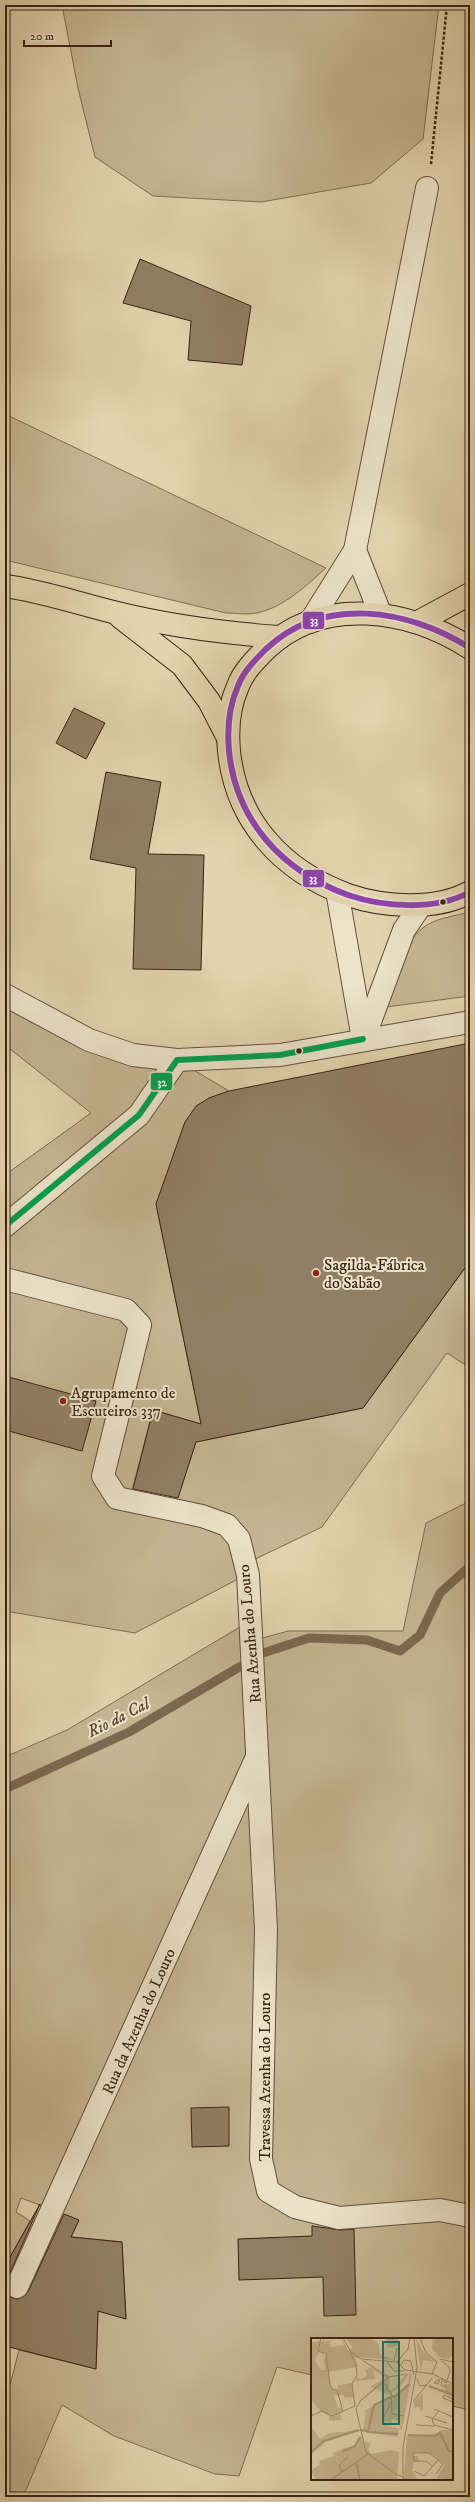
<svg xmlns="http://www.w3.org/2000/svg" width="475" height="2502" font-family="'IM FELL DW Pica',serif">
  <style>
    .green { fill: #c5b693; stroke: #7f6c52 }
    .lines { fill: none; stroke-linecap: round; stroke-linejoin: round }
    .stream { stroke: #7c6850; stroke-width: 9 }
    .building { fill: #917f63; stroke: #392212 }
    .minor-casing { stroke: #634e39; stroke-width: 24 }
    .major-casing { stroke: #392212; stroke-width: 24 }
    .highway-casing { stroke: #392212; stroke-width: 24 }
    .path { stroke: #392212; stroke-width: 2.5; stroke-dasharray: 3 2; stroke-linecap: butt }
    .minor { stroke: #ece3ca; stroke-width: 22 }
    .major { stroke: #e2d4ae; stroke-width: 22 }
    .highway { stroke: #e2d4ae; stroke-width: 22 }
    .bus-1-casing { stroke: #ece3ca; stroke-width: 9 }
    .bus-2-casing { stroke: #ece3ca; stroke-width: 9 }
    .bus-1 { stroke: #8e44ad; stroke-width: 6 }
    .bus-2 { stroke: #039f4e; stroke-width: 6 }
    .bus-dot { fill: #392212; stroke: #ece3ca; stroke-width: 1.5 }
    .poi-dot { fill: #8f2418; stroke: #ece3ca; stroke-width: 1.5 }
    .labels { text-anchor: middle; stroke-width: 4; stroke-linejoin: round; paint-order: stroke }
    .poi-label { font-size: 16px; fill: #392212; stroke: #ece3ca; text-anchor: start }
    .street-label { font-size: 16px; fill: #392212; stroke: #ece3ca }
    .water-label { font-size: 17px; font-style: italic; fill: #5b4531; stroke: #ece3ca }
    .inset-river { fill: none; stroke: #a99779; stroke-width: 2 }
    .inset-road { fill: none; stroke: #9e8d70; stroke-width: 1 }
    .view { fill: #0f766e; fill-opacity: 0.15; stroke: #0f766e; stroke-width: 2 }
    .inset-edge { fill: none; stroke: #392212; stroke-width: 2 }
    .line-badge { stroke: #ece3ca; stroke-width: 1.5 }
    .badge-label { font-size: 11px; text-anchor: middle; font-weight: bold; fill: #fff }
  </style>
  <rect width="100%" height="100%" fill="#e2d4ae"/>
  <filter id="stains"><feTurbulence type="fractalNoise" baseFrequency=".005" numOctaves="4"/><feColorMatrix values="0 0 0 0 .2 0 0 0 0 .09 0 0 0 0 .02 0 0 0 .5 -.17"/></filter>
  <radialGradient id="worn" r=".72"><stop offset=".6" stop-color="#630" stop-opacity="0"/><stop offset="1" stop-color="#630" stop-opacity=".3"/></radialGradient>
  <!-- green -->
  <g class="green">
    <path d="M62,5H439L423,139L371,183L261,202L153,196L95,157L78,88Z"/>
    <path d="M5,414L326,568C306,586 284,607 257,613C247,615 236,613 226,613L5,560Z"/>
    <path d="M470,912V996L386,1007C395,982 401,944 424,927C436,918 455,916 470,912Z"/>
    <path d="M5,995L16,1002L177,1060L229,1091L209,1098L197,1106L185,1122L156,1204L201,1424L153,1410L132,1490L176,1502L196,1442L363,1408L470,1261V1368L447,1353L322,1527L245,1564L242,1577L135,1633L5,1611V1175L91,1113L5,1045Z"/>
    <path d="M470,1501V2410L452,2406V2339H312V2375L277,2367L239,2476L215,2474L114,2436L62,2405L23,2497H5V2383L10,2385L19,2350L96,2369L98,2311L126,2319L122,2242L71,2237L79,2220L21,2198L16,2212L30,2221L5,2266V1757L67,1730L250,1621L252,1641L288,1631H403L426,1523Z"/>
  </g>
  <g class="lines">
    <!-- stream -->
    <g class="stream">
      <path d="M263,1653L309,1638L367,1640L400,1651L420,1635L440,1593L470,1566"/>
      <path d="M5,1789L129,1732L241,1666"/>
    </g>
  </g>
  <!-- building -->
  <g class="building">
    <path d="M140,259L251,306L242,365L188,360L191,321L123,303Z"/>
    <path d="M74,708L105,723L86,759L56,743Z"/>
    <path d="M106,772L161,782L148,854L204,855L201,970L133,969L136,868L90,859Z"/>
    <path d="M470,1043V1261L363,1408L196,1442L178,1498L133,1489L153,1410L201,1424L156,1204L185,1122L196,1106L209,1098L229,1091Z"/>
    <path d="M5,1376L96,1401L82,1451L5,1430Z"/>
    <path d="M229,2107V2146L192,2147L191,2108Z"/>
    <path d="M40,2204L6,2282L5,2285V2266Z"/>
    <path d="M64,2214L79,2220L71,2237L122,2242L126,2319L98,2311L96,2369L5,2346V2290L12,2298L18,2299L28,2292Z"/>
    <path d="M312,2226L340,2230L354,2229L356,2315L324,2316L323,2277L239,2280L238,2239L312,2236Z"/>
  </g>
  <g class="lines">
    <!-- minor casing -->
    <g class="minor-casing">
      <g id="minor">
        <path d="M355,550L380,613"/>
        <path d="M310,622L355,550L427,188"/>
        <path d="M337,891L363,1039"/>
        <path d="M5,995L89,1040L133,1055L177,1060"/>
        <path d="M364,1038L404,930L421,905"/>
        <path d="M5,1226L139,1115L177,1060L280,1055L470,1022"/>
        <path d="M5,1279L126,1310L140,1325L103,1476L117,1498L202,1516L227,1525L239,1539L248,1575L266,1929L261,2159L268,2191L295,2207L339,2218L440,2210L470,2216"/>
        <path d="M17,2287L256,1759"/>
      </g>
    </g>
    <!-- major casing -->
    <g class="major-casing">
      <g id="major">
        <path d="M5,586C43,591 79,604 117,613C170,626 224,633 279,637"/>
        <path d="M120,617L182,665L209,701L228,738"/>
        <path d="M470,648C409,609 323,595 266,649C255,660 243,672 238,686C229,706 227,729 229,751C236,821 282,871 348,895C383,907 436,911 470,892"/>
      </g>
    </g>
    <!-- highway casing -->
    <g class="highway-casing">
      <path id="highway" d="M418,622L470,594"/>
    </g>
    <!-- path -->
    <path class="path" d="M431,164L447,5"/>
    <!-- minor -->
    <use href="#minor" class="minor"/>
    <!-- major -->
    <use href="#major" class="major"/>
    <!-- highway -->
    <use href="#highway" class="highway"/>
    <!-- bus-1 casing -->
    <g class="bus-1-casing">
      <path id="bus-1" d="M470,648C409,609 323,595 266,649C255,660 243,672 238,686C229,706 227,729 229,751C236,821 282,871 348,895C383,907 436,911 470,892"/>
    </g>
    <!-- bus-2 casing -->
    <g class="bus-2-casing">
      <path id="bus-2" d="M5,1226L139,1115L177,1060L280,1055L363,1039"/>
    </g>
    <!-- bus-1 -->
    <use href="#bus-1" class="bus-1"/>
    <!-- bus-2 -->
    <use href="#bus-2" class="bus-2"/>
  </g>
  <!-- markers -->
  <g class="bus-dot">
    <circle cx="443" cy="902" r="3.5"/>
    <circle cx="299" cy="1051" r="3.5"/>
  </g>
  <g class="poi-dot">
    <circle cx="316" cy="1273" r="4"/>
    <circle cx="63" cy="1401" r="4"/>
  </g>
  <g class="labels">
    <!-- poi labels -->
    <g class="poi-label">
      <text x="324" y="1270">Sagilda-Fábrica<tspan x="324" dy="18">do Sabão</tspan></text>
      <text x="71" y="1398">Agrupamento de<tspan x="71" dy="18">Escuteiros 337</tspan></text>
    </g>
    <!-- street labels -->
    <g class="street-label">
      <text transform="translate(249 1634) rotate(-95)" y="6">Rua Azenha do Louro</text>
      <text transform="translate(138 2021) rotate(-66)" y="6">Rua da Azenha do Louro</text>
      <text transform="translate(264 2077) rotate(-90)" y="6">Travessa Azenha do Louro</text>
    </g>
    <!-- water labels -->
    <g class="water-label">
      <text transform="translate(118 1717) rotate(-27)" y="6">Rio da Cal</text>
    </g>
  </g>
  <!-- overview -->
  <g transform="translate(311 2338)">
    <rect width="142" height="142" fill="#e2d4ae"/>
    <path d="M12,0H14L13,3H21L18,5L20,9L33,7L31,0L37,12L42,10L35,0H60L68,6L69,16L83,22L48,19L44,20L47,29L16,34L21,51L27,52V47L41,45L42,59L34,60L33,57H23L27,71L30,69L32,73L29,76L31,82H29L18,83V78L8,72L0,61V4L12,3ZM8,14L16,16L13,21L14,32H9L4,22ZM74,0H87L86,8L77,10ZM105,0L112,14L124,24L112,22L110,33ZM122,0H142V16L138,21L130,20L121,11ZM61,29L79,40L78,53L84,50L95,36H101L91,92L88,91L86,99L49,93L36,96L16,103L0,117V88L9,101L18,95L52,92L55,72L81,57H86V54L97,47L98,36L90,48L77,57L65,51L51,63L63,51L60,48L75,40L62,32L65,41L45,43V38L49,41L56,38L54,32ZM82,81L90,84L88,91L73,86L74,83L80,85ZM137,45L142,47V59L132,55ZM112,55V72L109,73L108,69L103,70V64ZM131,92H142V142L126,140L134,126L120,116L104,114L102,118H107V124L103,123L101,132L106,141L99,142L93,138L96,98L124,96ZM50,97L52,104L60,105L57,111L60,116L80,112L88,114L86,142H5L0,133L9,126L8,123L23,118L22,115L33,110L43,108Z" fill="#c5b693" fill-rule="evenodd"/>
    <path class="inset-river" d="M118,48L142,57M81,58H85L98,46M50,92L57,93L63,67L80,59M56,94L87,96M97,97L124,98L129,95L138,113H142M0,114L13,103L48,92M31,114L44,108L49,99"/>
    <path class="inset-road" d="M10,0L7,13L15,16L19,46L21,51L26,52L32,73M32,0L40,14L50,21L86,24L94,32L122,36L142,46M109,0L115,15L126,24M39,14L45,27L46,37L41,46L44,68M129,21L142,24M51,22L78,39M83,23L86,10M76,24L83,33H93M86,24L97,11L99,0M90,27L93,22L100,23L103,37M95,36L78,39L50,62L45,71L55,114L83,135L98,142M121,36L126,24M106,41L109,48L116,47M128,41L123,45L127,46L129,41M130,41L135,45L139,34L138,29L131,23M131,43L130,47L135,49L134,46M71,45L76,47V52L80,54L81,76L93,78M142,61L133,57L132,60L142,64M102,64L121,40M123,71L142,79M128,73L121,81L123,87L142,92M0,78L11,73L21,78L44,68M114,78L136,85M73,79L81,62M105,87L123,88M45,124L49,142M122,129L115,123H103L102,115H118L132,126L125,136M103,133L113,138L127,122M31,134L28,127L37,119M20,142L57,116M92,142V109L106,30L103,0"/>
    <path class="view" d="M72,4H88V86H72Z"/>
    <rect width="142" height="142" class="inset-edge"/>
  </g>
  <g class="line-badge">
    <rect x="302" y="611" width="23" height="19" rx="4" fill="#8e44ad"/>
    <rect x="302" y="869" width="23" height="19" rx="4" fill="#8e44ad"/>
    <rect x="150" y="1072" width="23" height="19" rx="4" fill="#039f4e"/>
  </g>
  <g class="badge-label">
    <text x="314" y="624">33</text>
    <text x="313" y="882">33</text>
    <text x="162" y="1086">32</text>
  </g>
  <!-- margin -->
  <rect width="475" height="2502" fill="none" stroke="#e2d4ae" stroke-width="20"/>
  <rect x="6" y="6" width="463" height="2490" fill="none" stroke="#392212" stroke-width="2"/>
  <rect x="10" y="10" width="455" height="2482" fill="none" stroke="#392212"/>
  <!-- scale -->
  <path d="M24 40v6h87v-6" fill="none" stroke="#392212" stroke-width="2"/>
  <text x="30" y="40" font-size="12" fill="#392212" stroke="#ece3ca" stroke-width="3" paint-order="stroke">20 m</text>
  <rect width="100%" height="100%" filter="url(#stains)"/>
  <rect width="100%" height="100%" fill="url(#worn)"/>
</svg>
